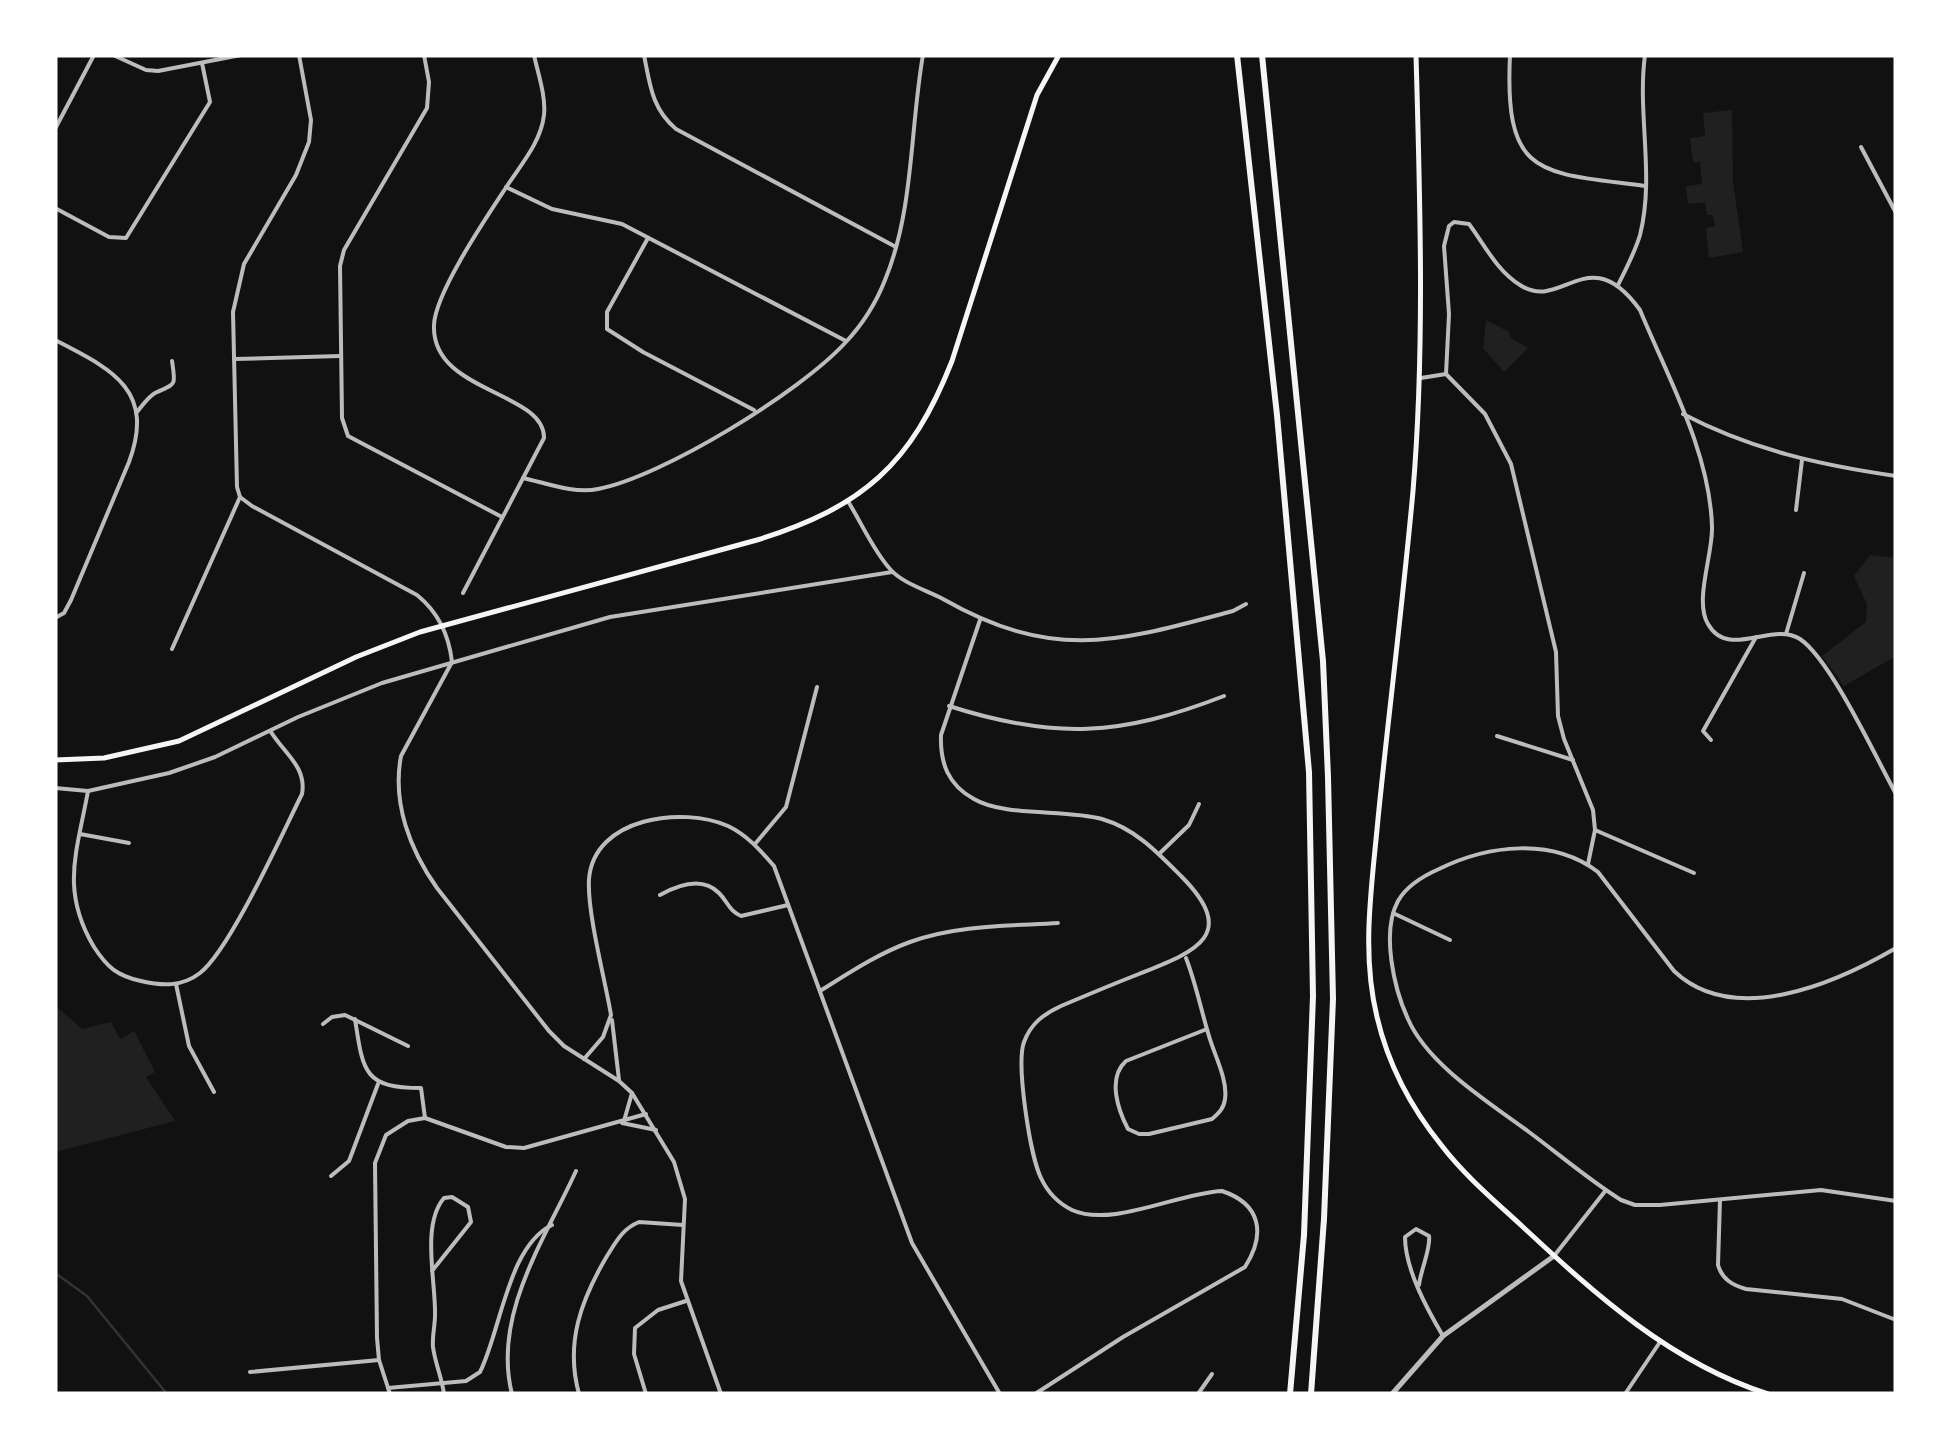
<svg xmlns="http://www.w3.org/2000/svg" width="1951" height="1449" font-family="Jost,sans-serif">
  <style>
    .green { fill: #202020 }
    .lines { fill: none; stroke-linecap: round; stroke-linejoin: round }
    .stream { stroke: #333; stroke-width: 2.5 }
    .minor { stroke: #bcbcbc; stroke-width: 4 }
    .tertiary { stroke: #bcbcbc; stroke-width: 5 }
    .secondary { stroke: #f5f5f5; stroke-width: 5 }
    .primary { stroke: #f5f5f5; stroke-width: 6 }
  </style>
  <rect width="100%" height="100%" fill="#111"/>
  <!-- green -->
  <g class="green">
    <path d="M1732,110L1733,182L1743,252L1709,258L1706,228L1715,226L1713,215H1707L1705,202L1688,204L1686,186L1702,184L1700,162H1693L1690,138L1705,136L1703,113Z"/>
    <path d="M1486,320L1509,332L1511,338L1528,348L1504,372L1483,348Z"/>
    <path d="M1870,555L1896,558V656L1844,686L1822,656L1866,622L1867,604L1854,576Z"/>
    <path d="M55,983L57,1007L82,1029L111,1022L120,1039L134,1031L155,1072L146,1077L175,1121L55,1152Z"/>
  </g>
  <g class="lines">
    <!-- stream -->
    <path class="stream" d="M55,1273L87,1296L167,1394"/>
    <!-- minor -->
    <g class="minor">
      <path d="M113,55L146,70L158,71L241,55"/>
      <path d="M299,55L311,120L309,142L296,175L244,264L233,312L237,487L240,497L252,506L417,595C438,612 449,635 452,662L401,756C392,803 410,850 437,888L549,1031L564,1046L619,1081L632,1093L674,1162L685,1199L681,1281L721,1394"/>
      <path d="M424,55L429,82L427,108L344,250L340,266L342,418L348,436L502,517"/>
      <path d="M644,55C650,85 652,109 676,129L896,247"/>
      <path d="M1510,55C1504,179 1540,172 1645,186"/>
      <path d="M55,129L94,55"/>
      <path d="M1861,147L1896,213"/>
      <path d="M506,187L552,209L622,224L846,341"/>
      <path d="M55,208L109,237L126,238L210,102L202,63"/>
      <path d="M648,238L607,312V329L643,352L754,410"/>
      <path d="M1618,285C1626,269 1635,252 1640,235C1655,176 1637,114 1645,55"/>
      <path d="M55,340C111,369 156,389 129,462L71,600L64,613L55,618"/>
      <path d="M234,359L340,356"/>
      <path d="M1446,374L1449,314L1444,246L1449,226L1454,222L1469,224C1484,244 1497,271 1520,285C1562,313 1588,238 1640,310C1668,378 1710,452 1712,527C1713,554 1694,601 1708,624C1728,660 1772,621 1800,639C1831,660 1876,758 1896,794"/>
      <path d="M1446,374L1485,414L1511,464L1556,652L1558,716L1564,739L1593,810L1595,830L1588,864"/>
      <path d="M1421,378L1446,374"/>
      <path d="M137,412C142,406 148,397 155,393C176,383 176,387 172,361"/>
      <path d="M1683,414C1752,450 1820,465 1896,476"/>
      <path d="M523,478C546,483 574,494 598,489C662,477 800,392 845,343C862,325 876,303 885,280C914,210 910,128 923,55"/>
      <path d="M849,503C862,524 873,550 890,569C902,583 926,590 943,599C1054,662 1117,642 1233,611L1246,604"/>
      <path d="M1796,510L1802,460"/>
      <path d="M463,593L544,438C545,391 431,393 434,325C435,292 490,212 509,183C523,162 541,141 544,115C546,96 538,74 534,55"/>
      <path d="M980,620L941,735C940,763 948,785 974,799C1004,817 1066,809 1102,819C1136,829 1158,853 1182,877C1240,936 1194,952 1139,974C1113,984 1087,995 1061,1006C1044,1014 1031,1023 1024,1042C1016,1064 1030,1156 1041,1178C1047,1191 1058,1203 1072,1210C1112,1228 1178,1193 1222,1191C1261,1204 1266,1234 1245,1267L1123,1337L1035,1394"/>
      <path d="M1786,634L1804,573"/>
      <path d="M172,649L240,497"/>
      <path d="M949,706C1055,740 1121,736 1224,696"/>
      <path d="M1497,736L1573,760"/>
      <path d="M1711,740L1703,731L1756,637"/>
      <path d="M55,788L88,791L169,773L215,757L298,717L382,683L610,617L892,572"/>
      <path d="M88,791C77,852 60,890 94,947C107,967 117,976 141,981C162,986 182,987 200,973C230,950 282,834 302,794C307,767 284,753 271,732"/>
      <path d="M1595,830L1694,873"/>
      <path d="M80,834L129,843"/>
      <path d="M755,844L786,807L817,687"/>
      <path d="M1159,854L1189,825L1199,804"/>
      <path d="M660,895C678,885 702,876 719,893C728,902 729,911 741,916L788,905"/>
      <path d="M1393,913L1450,940"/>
      <path d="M1896,948C1836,983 1734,1028 1674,971L1598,872C1552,837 1488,845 1439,869C1423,876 1407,885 1398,901C1381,932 1394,989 1408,1019C1428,1065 1490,1103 1529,1132C1560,1155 1589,1180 1621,1200L1635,1205H1660L1821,1190L1896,1201"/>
      <path d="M1186,958C1196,984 1201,1010 1209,1036C1214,1054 1228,1080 1225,1099C1224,1108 1219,1113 1212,1119L1149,1134H1139L1128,1129C1118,1110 1107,1078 1126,1061L1207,1029"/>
      <path d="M176,984L189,1046L214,1092"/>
      <path d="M820,991C849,973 877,954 910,942C956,925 1009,926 1058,923"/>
      <path d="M355,1019C363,1072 364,1088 421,1088L425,1118"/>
      <path d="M612,1020L619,1080"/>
      <path d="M323,1024L332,1017L345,1015L408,1046"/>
      <path d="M584,1059L603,1037L611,1015C605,979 587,913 589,879C594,817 683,806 728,826C747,835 760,850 774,866L912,1243L1000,1394"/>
      <path d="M624,1121L632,1093"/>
      <path d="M622,1123L656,1130"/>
      <path d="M331,1176L349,1161L378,1084"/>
      <path d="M1720,1200L1718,1265C1722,1279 1732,1285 1746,1289L1842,1299L1896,1320"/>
      <path d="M1554,1256L1606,1190"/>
      <path d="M432,1271L471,1222L468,1207L452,1197L444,1198C421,1225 436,1282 435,1315C435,1326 432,1337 433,1347C435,1363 442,1378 444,1394"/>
      <path d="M1419,1285C1421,1269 1431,1248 1429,1236L1416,1229L1405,1237C1405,1269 1427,1309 1443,1336"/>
      <path d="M250,1372L379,1360"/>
      <path d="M388,1388L466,1381L480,1372C501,1330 508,1246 552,1225"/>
      <path d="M390,1394L379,1360L377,1338L375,1163L386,1135L408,1121L425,1118L506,1147L524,1148L646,1114"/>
      <path d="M512,1394C492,1315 545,1239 576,1171"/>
      <path d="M579,1394C565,1343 581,1300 607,1256C616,1242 622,1229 639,1222L683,1225"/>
      <path d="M646,1394L634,1354L635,1328L658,1310L686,1301"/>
      <path d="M1198,1394L1212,1374"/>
      <path d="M1625,1394L1660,1342"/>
    </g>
    <!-- tertiary -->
    <path class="tertiary" d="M1392,1394L1443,1336L1554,1256"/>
    <!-- secondary -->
    <g class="secondary">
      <path d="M1416,55C1420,200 1425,347 1413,491C1403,601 1389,710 1378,819C1372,885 1361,952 1377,1017C1388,1064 1412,1109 1442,1146C1465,1176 1496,1202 1523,1227C1596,1295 1671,1363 1768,1394"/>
      <path d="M55,760L104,758L179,741L356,657L420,632L757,540C863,507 911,465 952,361L1037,95L1059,55"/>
    </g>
    <!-- primary -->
    <g class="primary">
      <path d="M1237,55L1277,415L1309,772L1313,996L1304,1235L1290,1394"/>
      <path d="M1262,55L1323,661L1328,777L1333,999L1324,1219L1311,1394"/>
    </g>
  </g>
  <!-- border -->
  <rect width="1951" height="1449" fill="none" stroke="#ffffff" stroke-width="115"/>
</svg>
